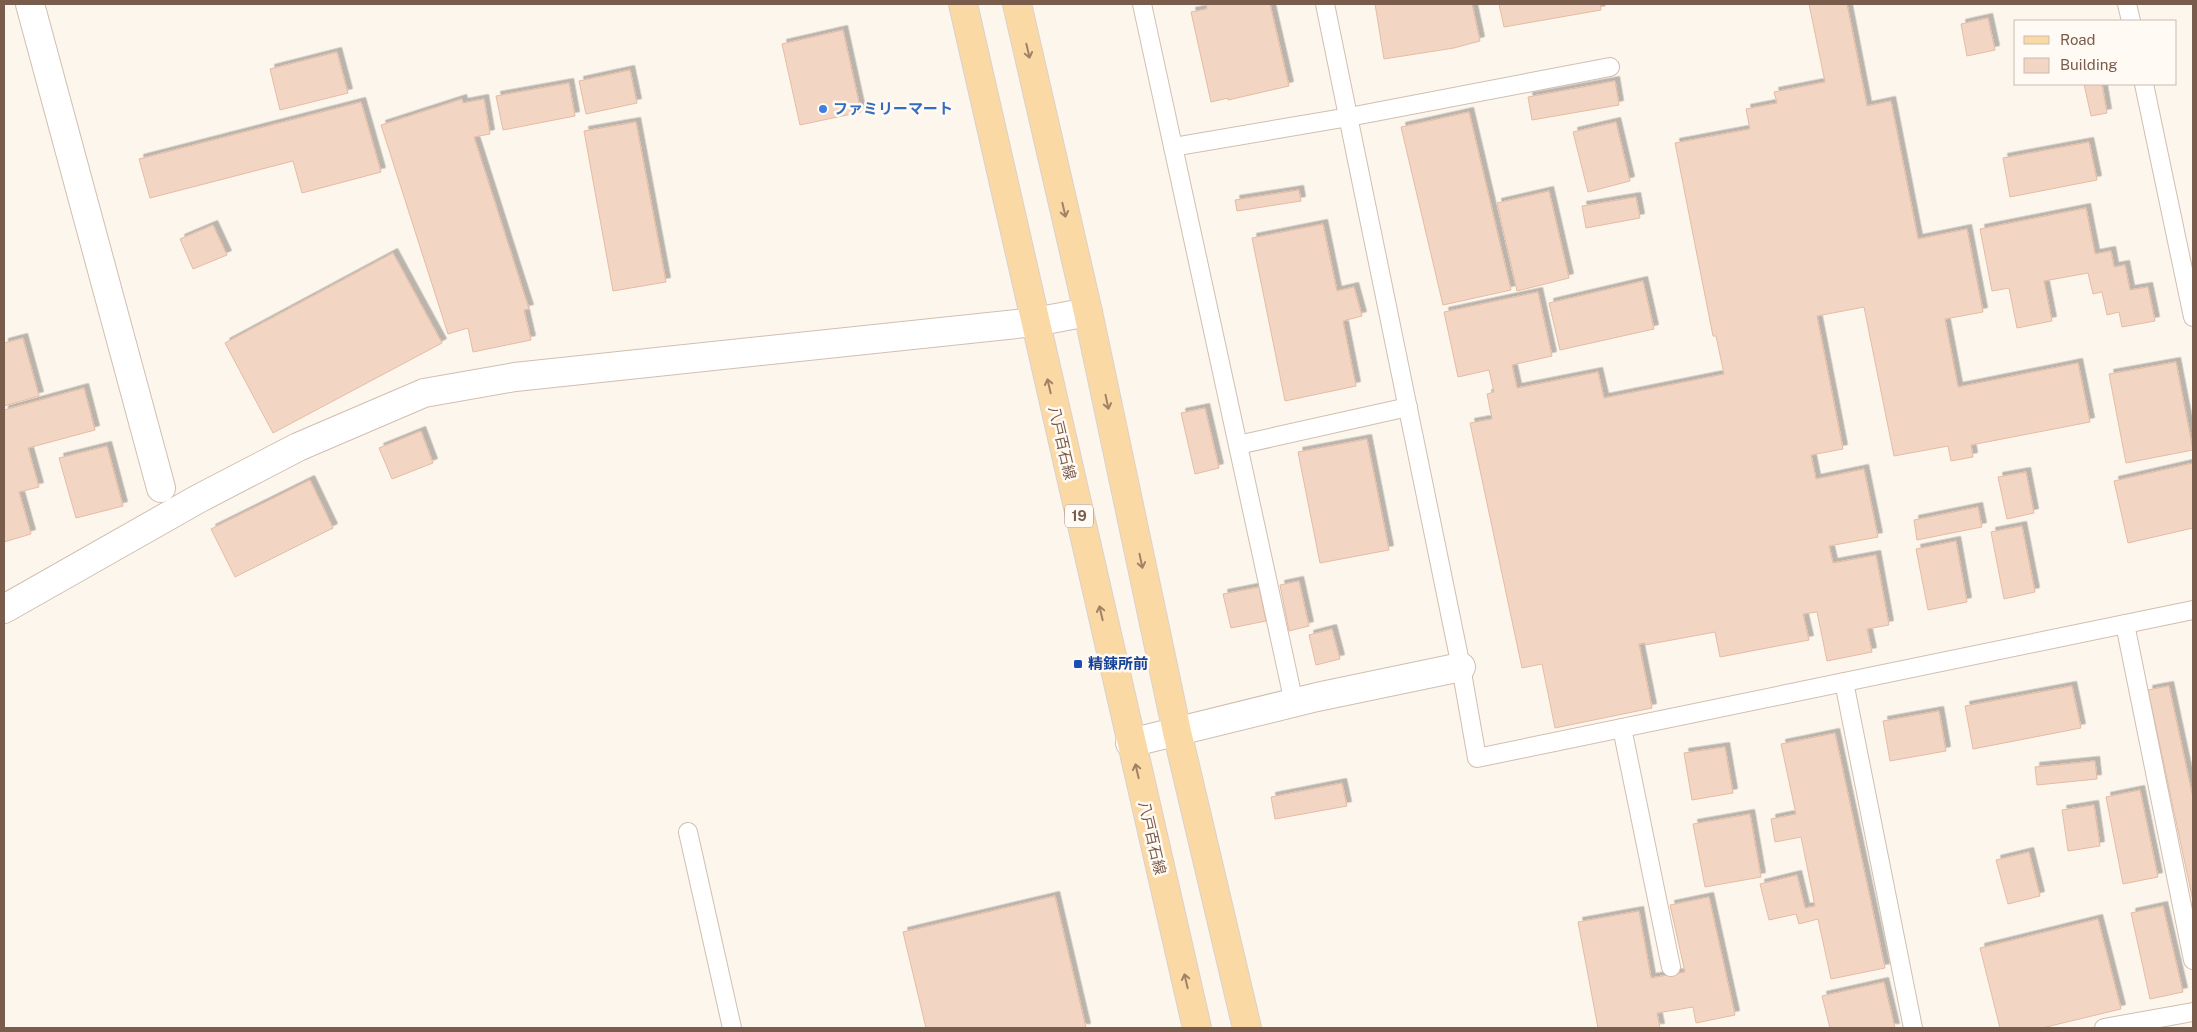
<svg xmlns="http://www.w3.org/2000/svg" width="2197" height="1032" font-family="'Public Sans','Noto Sans JP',sans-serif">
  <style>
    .building { fill: #f3d5c3; stroke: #e6bba3; filter: url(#shadow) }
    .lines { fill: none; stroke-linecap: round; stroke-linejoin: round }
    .lane-casing { stroke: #d1beb0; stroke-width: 20 }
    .street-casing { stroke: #d1beb0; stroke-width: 30 }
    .primary-casing { stroke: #dad1cd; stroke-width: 30 }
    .lane { stroke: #fff; stroke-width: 18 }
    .street { stroke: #fff; stroke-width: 28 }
    .primary { stroke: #fbd9a5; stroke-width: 28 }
    .oneway { stroke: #a18267 }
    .shop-dot { fill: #3f7fe0; stroke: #fffaf3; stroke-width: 2 }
    .transit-dot { fill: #1a4fb4; stroke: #fffaf3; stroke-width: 2 }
    .labels { text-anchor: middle; stroke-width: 5; stroke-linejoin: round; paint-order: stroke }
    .shield { fill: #fffaf3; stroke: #a28b7f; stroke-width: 1 }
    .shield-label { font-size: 14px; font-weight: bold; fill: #7a5c4d }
    .shop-label { font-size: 15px; font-weight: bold; fill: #366cbe; stroke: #fffaf3; text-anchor: start }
    .street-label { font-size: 15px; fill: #7a5c4d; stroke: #fffaf3 }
    .transit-label { font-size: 15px; font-weight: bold; fill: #164399; stroke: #fffaf3; text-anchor: start }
  </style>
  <defs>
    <filter id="shadow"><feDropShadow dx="4.5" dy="-4.5" stdDeviation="0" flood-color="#0004"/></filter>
  </defs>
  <rect width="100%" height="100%" fill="#fdf6ec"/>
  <!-- building -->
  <g class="building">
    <path d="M1206,4H1270L1289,86L1228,100V98L1211,102L1191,12L1207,9Z"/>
    <path d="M1375,4H1472L1480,41L1454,48L1384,59Z"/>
    <path d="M1499,4H1600L1601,10L1504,27Z"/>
    <path d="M1809,4H1847L1867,106L1891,101L1918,239L1967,229L1983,312L1945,319L1958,387L2078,363L2090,422L1971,445L1973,457L1951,461L1948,446L1894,456L1864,307L1817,316L1843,449L1811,455L1816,479L1864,469L1878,537L1829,546L1833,563L1876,555L1889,625L1867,629L1872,652L1827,661L1817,612L1803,614L1809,640L1720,657L1715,632L1645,645V643L1639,644L1652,708L1555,728L1542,664L1522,668L1470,423L1492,419L1487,394L1494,392L1489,370L1458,377L1444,312L1538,292L1552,356L1512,365L1517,388L1598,372L1604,398L1724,374L1716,336H1713L1675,143L1750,129L1746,109L1777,103L1774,92L1825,82Z"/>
    <path d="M1988,18L1995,50L1967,56L1961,24Z"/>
    <path d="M843,30L861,112L800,125L782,44Z"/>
    <path d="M337,52L348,93L280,110L270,69Z"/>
    <path d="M630,70L637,103L586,114L579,81Z"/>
    <path d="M1615,81L1619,105L1532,120L1528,97Z"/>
    <path d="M569,83L575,116L503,130L496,96Z"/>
    <path d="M2084,84H2102L2107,113L2091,116Z"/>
    <path d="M462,99L463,103L484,99L490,134L474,137L529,309L524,310L531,340L473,352L468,328L448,334L381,125Z"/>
    <path d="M361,102L381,172L302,193L293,161L150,198L139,159Z"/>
    <path d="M1469,112L1511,290L1443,305L1401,127Z"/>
    <path d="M636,122L666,282L613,291L584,131Z"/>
    <path d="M1616,122L1630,181L1588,192L1573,132Z"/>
    <path d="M2089,142L2097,180L2010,197L2003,158Z"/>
    <path d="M1299,190L1301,201L1237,211L1235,200Z"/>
    <path d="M1549,191L1569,278L1517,291L1497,203Z"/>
    <path d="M1636,197L1640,218L1586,228L1582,206Z"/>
    <path d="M2086,208L2095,254L2111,251L2114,267L2125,265L2130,290L2148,287L2155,321L2122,327L2119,312L2107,315L2102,292L2093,294L2088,273L2044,281L2052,321L2017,328L2009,288L1992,291L1980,229Z"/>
    <path d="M1323,224L1337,291L1354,287L1362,316L1343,321L1356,386L1285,401L1252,238Z"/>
    <path d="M213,225L227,255L193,269L180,239Z"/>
    <path d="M393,253L442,343L273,433L225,343Z"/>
    <path d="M1643,281L1654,329L1560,350L1549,303Z"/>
    <path d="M23,338L39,396L4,406V343Z"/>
    <path d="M2176,362L2193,450L2126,463L2109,374Z"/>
    <path d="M84,388L95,430L28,448L39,487L19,492L31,534L4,542V410Z"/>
    <path d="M1205,408L1219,468L1195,474L1181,413Z"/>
    <path d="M421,431L433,463L392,479L379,448Z"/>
    <path d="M1367,439L1389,550L1320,563L1298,452Z"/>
    <path d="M107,446L123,506L76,518L59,458Z"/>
    <path d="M2193,463V528L2128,543L2114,481Z"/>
    <path d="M2026,472L2034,513L2007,519L1998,477Z"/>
    <path d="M310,480L333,528L235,577L211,529Z"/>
    <path d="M1978,507L1982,527L1917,540L1914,520Z"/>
    <path d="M2022,526L2035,592L2004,599L1991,532Z"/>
    <path d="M1956,541L1967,602L1928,610L1916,549Z"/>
    <path d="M1299,581L1309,626L1289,631L1280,585Z"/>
    <path d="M1259,587L1266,621L1231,628L1223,594Z"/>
    <path d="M1332,629L1340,659L1316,665L1309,635Z"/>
    <path d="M2072,686L2081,728L1973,749L1965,706Z"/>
    <path d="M2169,686L2193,798V901L2148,690Z"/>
    <path d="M1939,711L1946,751L1890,761L1883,721Z"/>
    <path d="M1835,733L1885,968L1831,979L1818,919L1799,924L1796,914L1769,920L1760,884L1797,875L1805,908L1815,906L1801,837L1775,842L1771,819L1796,814L1781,744Z"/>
    <path d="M1725,747L1733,793L1692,800L1684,753Z"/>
    <path d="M2095,761L2097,779L2037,785L2035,767Z"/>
    <path d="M1342,783L1347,806L1275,819L1271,797Z"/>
    <path d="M2140,790L2158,877L2123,884L2106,797Z"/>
    <path d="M2094,805L2100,846L2068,851L2062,810Z"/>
    <path d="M1750,814L1761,877L1705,887L1693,824Z"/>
    <path d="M2029,852L2040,896L2008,904L1996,860Z"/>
    <path d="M1055,896L1086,1028H926L903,932Z"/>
    <path d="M1709,897L1735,1015L1696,1023L1693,1007L1657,1013L1660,1028H1598L1578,922L1639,911L1651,978L1685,972L1670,905Z"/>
    <path d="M2163,906L2183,992L2150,999L2131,913Z"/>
    <path d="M2098,919L2121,1009L2042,1028H2000L1980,948Z"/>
    <path d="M1884,982L1895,1028H1830L1822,996Z"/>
  </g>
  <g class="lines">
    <!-- lane casing -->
    <g class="lane-casing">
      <g id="lane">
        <path d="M1142,4L1294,703"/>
        <path d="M1325,4L1461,667L1477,758L2193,610"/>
        <path d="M2127,4L2131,21"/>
        <path d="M2144,84L2193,317"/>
        <path d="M1173,147L1349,117L1610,67"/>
        <path d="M1238,445L1408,407"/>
        <path d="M2125,624L2193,960"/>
        <path d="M1844,682L1913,1028"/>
        <path d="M1622,728L1671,967"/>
        <path d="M688,832L732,1028"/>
        <path d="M2104,1028L2193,1012"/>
      </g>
    </g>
    <!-- street casing -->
    <g class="street-casing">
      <g id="street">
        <path d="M30,4L161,488"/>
        <path d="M4,609L198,499L298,447L424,393L515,377L1035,322L1088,312"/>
        <path d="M1130,743L1317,697L1461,667"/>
      </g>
    </g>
    <!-- primary casing -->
    <g class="primary-casing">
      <g id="primary">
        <path d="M963,4L1197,1028"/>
        <path d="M1017,4L1088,312L1177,732L1247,1028"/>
      </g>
    </g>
    <!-- lane -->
    <use href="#lane" class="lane"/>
    <!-- street -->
    <use href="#street" class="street"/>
    <!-- primary -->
    <use href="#primary" class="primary"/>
  </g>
  <!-- one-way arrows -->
  <defs><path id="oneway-shaft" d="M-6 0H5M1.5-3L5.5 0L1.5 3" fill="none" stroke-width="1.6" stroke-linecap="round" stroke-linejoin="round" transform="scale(1.25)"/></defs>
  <g class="oneway">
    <use href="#oneway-shaft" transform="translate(1028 51) rotate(77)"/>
    <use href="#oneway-shaft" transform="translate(1064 210) rotate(77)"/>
    <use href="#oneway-shaft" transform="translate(1049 386) rotate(-103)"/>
    <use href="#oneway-shaft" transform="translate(1107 402) rotate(78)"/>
    <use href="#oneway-shaft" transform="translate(1141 561) rotate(78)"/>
    <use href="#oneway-shaft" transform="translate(1101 613) rotate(-103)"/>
    <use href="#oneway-shaft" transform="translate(1137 771) rotate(-103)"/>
    <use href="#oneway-shaft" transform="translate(1186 981) rotate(-103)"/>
  </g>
  <!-- markers -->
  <circle class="shop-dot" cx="823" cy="109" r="5"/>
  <rect class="transit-dot" x="1073" y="659" width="10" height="10" rx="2.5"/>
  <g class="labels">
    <!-- shield labels -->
    <rect class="shield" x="1065" y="504.5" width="28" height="23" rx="4"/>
    <g class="shield-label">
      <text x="1079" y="521">19</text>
    </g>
    <!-- shop labels -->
    <g class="shop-label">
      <text x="833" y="114">ファミリーマート</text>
    </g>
    <!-- street labels -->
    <g class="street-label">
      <text transform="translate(1062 443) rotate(77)" y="5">八戸百石線</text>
      <text transform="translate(1152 838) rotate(77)" y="5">八戸百石線</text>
    </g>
    <!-- transit labels -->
    <g class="transit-label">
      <text x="1088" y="669">精錬所前</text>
    </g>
  </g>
  <!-- border -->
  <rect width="2197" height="1032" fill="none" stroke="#7a5c4d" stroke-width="10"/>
  <!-- legend -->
  <rect x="2014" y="20" width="162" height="65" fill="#fffaf3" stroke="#cabbb1"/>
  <rect x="2024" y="36" width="25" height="8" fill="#fbd9a5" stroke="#cabbb1"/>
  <text x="2060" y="45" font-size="15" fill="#7a5c4d">Road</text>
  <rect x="2024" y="58" width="25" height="15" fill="#f3d5c3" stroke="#cabbb1"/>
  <text x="2060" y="70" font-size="15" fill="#7a5c4d">Building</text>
</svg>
